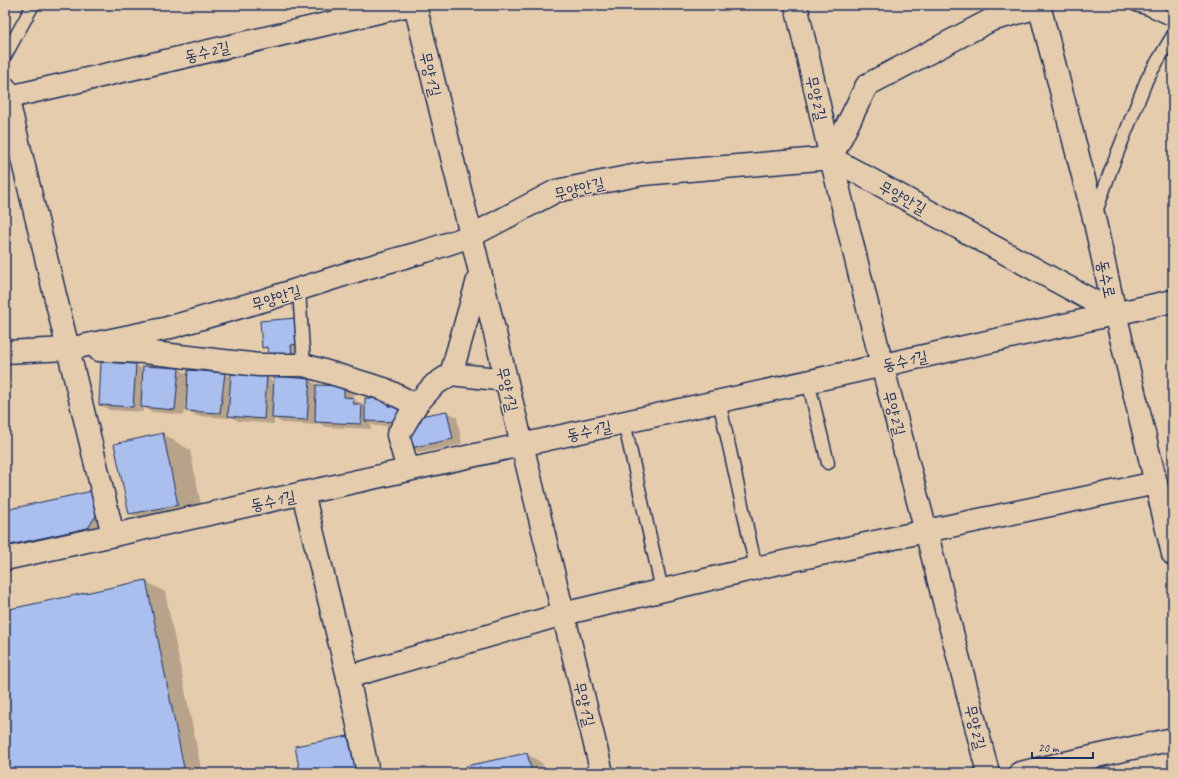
<svg xmlns="http://www.w3.org/2000/svg" width="1178" height="778" font-family="Caveat,'Poor Story',sans-serif">
  <style>
    .shadow { fill: #0003 }
    .building { fill: #aabfed; stroke: #1b2f5e }
    .lines { fill: none; stroke-linecap: round; stroke-linejoin: round }
    .lane-casing { stroke: #1b2f5e; stroke-width: 15 }
    .street-casing { stroke: #1b2f5e; stroke-width: 25 }
    .secondary-casing { stroke: #1b2f5e; stroke-width: 25 }
    .lane { stroke: #e5ccad; stroke-width: 12 }
    .street { stroke: #e5ccad; stroke-width: 22 }
    .secondary { stroke: #e5ccad; stroke-width: 22 }
    .labels { text-anchor: middle; stroke-width: 3; stroke-linejoin: round; paint-order: stroke }
    .street-label { font-size: 16px; fill: #1b2f5e; stroke: #e5ccad }
  </style>
  <rect width="100%" height="100%" fill="#e5ccad"/>
  <filter id="ink" filterUnits="userSpaceOnUse"><feTurbulence type="fractalNoise" baseFrequency=".025" numOctaves="2"/><feDisplacementMap in="SourceGraphic" scale="8" xChannelSelector="R" yChannelSelector="G"/><feConvolveMatrix kernelMatrix="1 2 1 2 8 2 1 2 1" color-interpolation-filters="sRGB"/></filter>
  <g filter="url(#ink)">
    <!-- shadow -->
    <g class="shadow">
      <path d="M346,5H383L356,11Z"/>
      <path d="M296,319L301,359L270,351L263,347Z"/>
      <path d="M136,365L144,370V367L179,369L189,375L225,374L232,378V375L267,377L275,382L309,380L320,386L344,387L354,393V399L366,407L388,400L412,424L447,412L457,417L462,444L420,453L411,447L410,427L375,426L371,424V429L326,427L317,422V425L282,423L274,418V424L238,421L230,416V418L197,416L187,410L188,402H186L184,415L152,412L143,407V412L109,410L100,404Z"/>
      <path d="M163,434L190,450L204,520L156,528L130,513Z"/>
      <path d="M92,492L103,536L19,554L5,546V511Z"/>
      <path d="M145,581L165,592L202,773H5V611Z"/>
      <path d="M348,737L367,748L372,773H301L296,747Z"/>
      <path d="M527,754L542,763L544,773H468Z"/>
    </g>
    <!-- building -->
    <g class="building">
      <path d="M296,318L299,344L291,345L292,354L269,356L268,347L262,348L260,321Z"/>
      <path d="M101,362L136,364L133,407L99,405Z"/>
      <path d="M143,366L179,368L175,410L141,407Z"/>
      <path d="M188,370L225,373L220,413L186,411Z"/>
      <path d="M231,374L267,376L264,419L228,416Z"/>
      <path d="M274,376L310,379L307,420L272,418Z"/>
      <path d="M316,385L344,386V397L354,398L353,404H362L361,424L315,422Z"/>
      <path d="M365,398L388,399V406L403,407V422L365,421Z"/>
      <path d="M447,411L453,439L410,448L407,431L414,417Z"/>
      <path d="M163,433L178,505L129,514L114,444Z"/>
      <path d="M92,491L97,514L88,528L5,546V510Z"/>
      <path d="M146,580L185,773H5V610Z"/>
      <path d="M348,736L356,773H300L295,746Z"/>
      <path d="M527,753L532,773H467L466,766Z"/>
    </g>
    <g class="lines">
      <!-- lane casing -->
      <g class="lane-casing">
        <g id="lane">
          <path d="M1136,5L1149,9L1173,20"/>
          <path d="M5,56L33,5"/>
          <path d="M1095,215L1111,169L1147,79L1173,35"/>
          <path d="M299,290L304,365"/>
          <path d="M808,381L828,463"/>
          <path d="M719,401L756,568"/>
          <path d="M624,422L662,590"/>
        </g>
      </g>
      <!-- street casing -->
      <g class="street-casing">
        <g id="street">
          <path d="M415,5L602,773"/>
          <path d="M796,5L831,158L882,365L926,531L988,773"/>
          <path d="M1039,5L1094,218L1115,313L1173,554"/>
          <path d="M5,88L113,535"/>
          <path d="M831,158L867,85L991,20L1039,7"/>
          <path d="M99,350L144,352L259,365H304L384,389L416,405L398,435L408,470"/>
          <path d="M5,352L68,349L164,329L265,300L362,269L426,251L471,236L556,191L643,174L831,158L1115,313"/>
          <path d="M451,374L506,380"/>
          <path d="M416,405L434,385L451,374L480,273"/>
          <path d="M303,493L348,677L368,773"/>
          <path d="M5,559L1173,301"/>
          <path d="M348,677L563,614L756,568L926,531L1156,483"/>
        </g>
      </g>
      <!-- secondary casing -->
      <g class="secondary-casing">
        <g id="secondary">
          <path d="M5,98L409,5"/>
          <path d="M1020,773L1173,739"/>
        </g>
      </g>
      <!-- lane -->
      <use href="#lane" class="lane"/>
      <!-- street -->
      <use href="#street" class="street"/>
      <!-- secondary -->
      <use href="#secondary" class="secondary"/>
    </g>
  </g>
  <g class="labels">
    <!-- street labels -->
    <g class="street-label">
      <text transform="translate(207 51) rotate(-13)" y="6">동수2길</text>
      <text transform="translate(431 74) rotate(76)" y="6">무양1길</text>
      <text transform="translate(817 98) rotate(77)" y="6">무양2길</text>
      <text transform="translate(579 188) rotate(-14)" y="6">무양안길</text>
      <text transform="translate(903 197) rotate(29)" y="6">무양안길</text>
      <text transform="translate(1107 279) rotate(78)" y="6">동수로</text>
      <text transform="translate(276 297) rotate(-17)" y="6">무양안길</text>
      <text transform="translate(905 360) rotate(-12)" y="6">동수1길</text>
      <text transform="translate(508 389) rotate(76)" y="6">무양1길</text>
      <text transform="translate(895 413) rotate(75)" y="6">무양2길</text>
      <text transform="translate(589 430) rotate(-12)" y="6">동수1길</text>
      <text transform="translate(273 500) rotate(-12)" y="6">동수1길</text>
      <text transform="translate(585 704) rotate(76)" y="6">무양1길</text>
      <text transform="translate(976 727) rotate(76)" y="6">무양2길</text>
    </g>
  </g>
  <!-- margin -->
  <rect width="1178" height="778" fill="none" stroke="#e5ccad" stroke-width="20"/>
  <rect x="10" y="10" width="1158" height="758" fill="none" stroke="#1b2f5e" stroke-width="1.5" filter="url(#ink)"/>
  <!-- scale -->
  <path d="M1032 752v6h61v-6" fill="none" stroke="#1b2f5e" stroke-width="2"/>
  <text x="1038" y="752" font-size="12" fill="#1b2f5e" stroke="#e5ccad" stroke-width="3" paint-order="stroke">20 m</text>
</svg>
